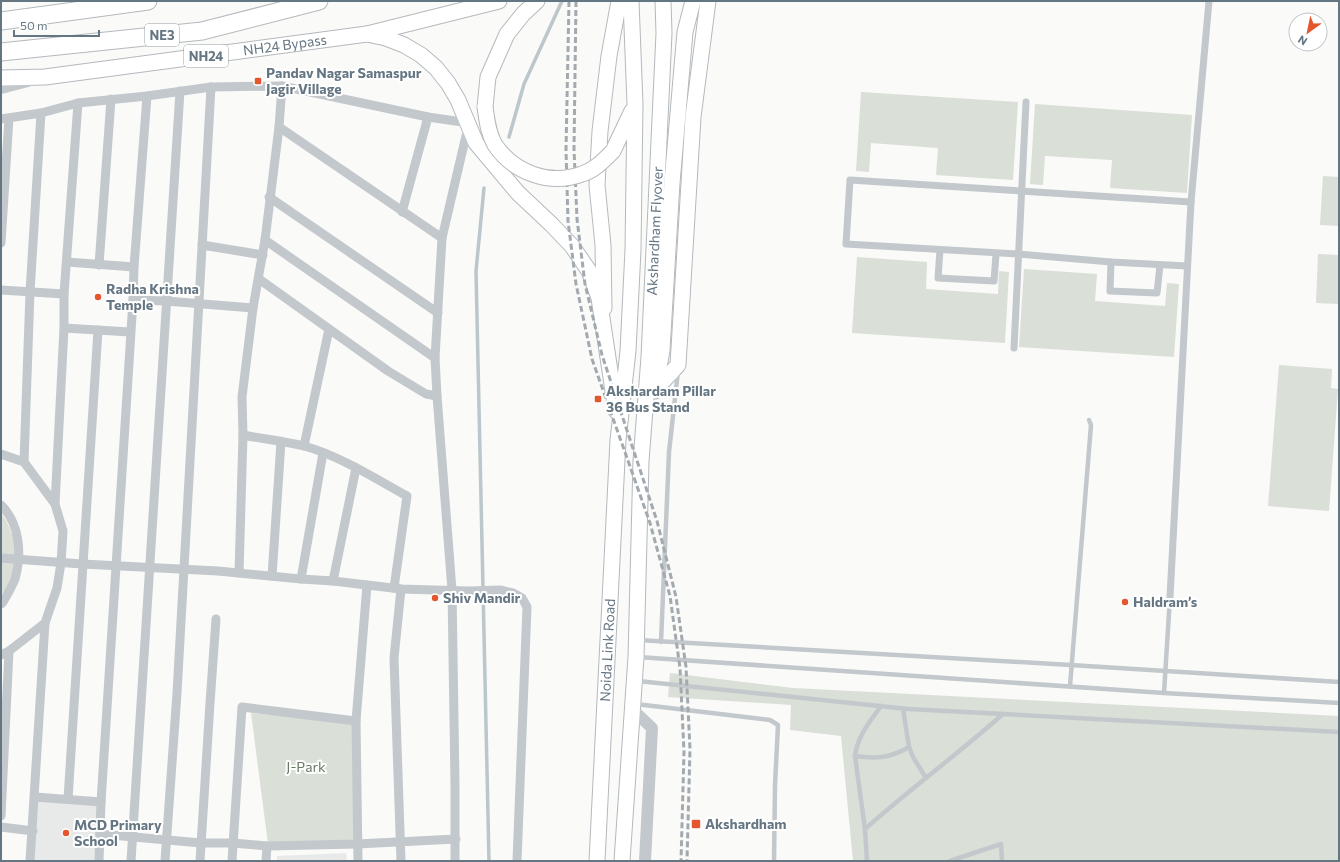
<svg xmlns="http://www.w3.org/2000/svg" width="1340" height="862" font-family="Commissioner,sans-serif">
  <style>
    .built { fill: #e8e9e9 }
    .green { fill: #dadfd7 }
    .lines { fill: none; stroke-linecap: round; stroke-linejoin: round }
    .stream { stroke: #bbc7cb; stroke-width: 3.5 }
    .primary-casing { stroke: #b5babe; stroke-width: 17 }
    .trunk-casing { stroke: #b4b9bd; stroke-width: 17 }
    .motorway-casing { stroke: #b4b9bd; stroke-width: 19 }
    .service { stroke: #c3c8cc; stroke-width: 4.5 }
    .pedestrian { stroke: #c3c8cc; stroke-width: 7 }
    .minor { stroke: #c3c8cc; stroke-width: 9 }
    .tertiary { stroke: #c3c8cc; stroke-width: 12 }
    .primary { stroke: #fff; stroke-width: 15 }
    .trunk { stroke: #fff; stroke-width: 15 }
    .motorway { stroke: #fff; stroke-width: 17 }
    .rail { stroke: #a2aab0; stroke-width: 3; stroke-dasharray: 6 3; stroke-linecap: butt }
    .trunk-bridge-casing { stroke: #b4b9bd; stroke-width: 17; stroke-linecap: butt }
    .trunk-bridge { stroke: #fff; stroke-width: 15 }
    .poi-dot { fill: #e4572e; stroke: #fff; stroke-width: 1.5 }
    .labels { text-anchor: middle; stroke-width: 4; stroke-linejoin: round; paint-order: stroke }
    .shield { fill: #fff; stroke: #939fa8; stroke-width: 1 }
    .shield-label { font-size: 13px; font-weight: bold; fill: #657683 }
    .street-label { font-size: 14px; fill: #657683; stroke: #fff }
    .poi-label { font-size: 14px; font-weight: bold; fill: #657683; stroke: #fff; text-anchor: start }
    .park-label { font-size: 14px; fill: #687a64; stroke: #fff }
  </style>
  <rect width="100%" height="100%" fill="#fafaf8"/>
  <!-- built -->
  <g class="built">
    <path d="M37,801L98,805L95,861L33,860Z"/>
    <path d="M346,853L347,861H277V856Z"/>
  </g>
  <!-- green -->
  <g class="green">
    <path d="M861,92L1018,102L1013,180L936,175L938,148L871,143L869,172L856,171Z"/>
    <path d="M1035,104L1192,115L1187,193L1110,188L1112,160L1045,156L1043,185L1030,184Z"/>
    <path d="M1323,176L1339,177V226L1320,225Z"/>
    <path d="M1318,254L1339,255V304L1316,303Z"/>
    <path d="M857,257L927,262L926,289L998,294L999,271L1009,272L1005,343L852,333Z"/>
    <path d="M1024,269L1097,274L1095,301L1165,306L1167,283L1179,284L1174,357L1019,347Z"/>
    <path d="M1279,365L1332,369L1331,388L1338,389L1329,511L1268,506Z"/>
    <path d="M1,513L7,522L16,545L13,573L6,589L1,595Z"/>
    <path d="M670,673L793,688L1339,716V861H853L841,736L790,730L791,705L668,697Z"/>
    <path d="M251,713L354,722V842L268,844Z"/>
  </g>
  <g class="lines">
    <!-- stream -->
    <g class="stream">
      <path d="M509,137L524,84L562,1"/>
      <path d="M484,188L476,271L489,861"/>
    </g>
    <!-- primary casing -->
    <g class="primary-casing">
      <path id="primary" d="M604,308L603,245L597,185L600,131L609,56L619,1"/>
    </g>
    <!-- trunk casing -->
    <g class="trunk-casing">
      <g id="trunk">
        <path d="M367,34L386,38L404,45L421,55L436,68L448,83L458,100L476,143L518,193L551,224L572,246L589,271L599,298L616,411"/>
        <path id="s1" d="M1,78L45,77L367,34L499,1"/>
        <path d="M485,107L488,77L507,34L523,14L537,1"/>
        <path d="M613,151L632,111"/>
        <path d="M655,390L678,365L693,117L708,1"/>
        <path d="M655,391L662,350L672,183L685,32L693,1"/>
        <path id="s2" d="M597,861L618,440L628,351L633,250L635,104L631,1"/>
        <path id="s3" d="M622,861L636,657L641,461L649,357L664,33L663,1"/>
      </g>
    </g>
    <!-- motorway casing -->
    <g class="motorway-casing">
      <g id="motorway">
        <path d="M1,21L148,1"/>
        <path d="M1,52L202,31L319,1"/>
      </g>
    </g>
    <!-- service -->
    <g class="service">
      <path d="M638,640L1071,665L1339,682"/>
      <path d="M661,642L669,452L678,371"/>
      <path d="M638,657L1164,693L1339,703"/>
      <path d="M638,681L908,709L1339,732"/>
      <path d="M1070,686L1091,425L1089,420"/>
      <path d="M1164,693L1170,597"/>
      <path d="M636,704L770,720L778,725L775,785L774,861"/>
      <path d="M903,709L909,747L913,757L926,778"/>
      <path d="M855,756C858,735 869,723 881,706"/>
      <path d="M865,829L855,756C877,759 890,758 909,747"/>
      <path d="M867,861L865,829C910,789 958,754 1003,714"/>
      <path d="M950,861L1001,844L1002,861"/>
    </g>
    <!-- pedestrian -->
    <g class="pedestrian">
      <path d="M940,250L938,278L994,281L996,254"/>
      <path d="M1111,262L1110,291L1157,293L1160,265"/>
      <path d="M1187,266L1111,262L1018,254L846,244L850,180L1191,202"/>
      <path d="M1014,348L1026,102"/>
      <path d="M1170,597L1191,202L1209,1"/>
    </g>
    <!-- minor -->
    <g class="minor">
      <path d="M1,119L41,113L78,103L147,96L211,87L282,86L428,117L469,123L442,238L435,358L437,396L452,590L455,785V861"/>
      <path d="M279,127L442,238"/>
      <path d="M269,197L438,313"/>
      <path d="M402,212L428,117"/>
      <path d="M265,240L435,358"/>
      <path d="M1,243L9,118"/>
      <path d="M202,245L263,255"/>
      <path d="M67,262L134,267"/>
      <path d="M99,265L111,99"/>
      <path d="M259,279L388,371L426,394L437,396"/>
      <path d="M1,290L64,294"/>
      <path d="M133,300L166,301L253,308"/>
      <path d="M64,328L130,332"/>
      <path d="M243,435C263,439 284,441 304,446C338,455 376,479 407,496L394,588"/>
      <path d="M304,446L329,329"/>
      <path d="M1,454L24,462L55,504L63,531L61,563L57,588L45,623L9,651L1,655"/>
      <path d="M24,462L30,292L41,113"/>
      <path d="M55,504L64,328V294L78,103"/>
      <path d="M1,505C20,524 22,554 15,579C12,587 7,595 3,602L1,604"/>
      <path d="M1,558L82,564L218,571L301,579L333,581L401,589L469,591L500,590L513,593L522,598L527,607L517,861"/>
      <path d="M239,573L243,435L242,397L253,308L265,240L279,127L282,86"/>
      <path d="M272,576L281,442"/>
      <path d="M301,579L323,453"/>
      <path d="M333,581L356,468"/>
      <path d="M35,797L101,802L99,861"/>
      <path d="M68,799L98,330"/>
      <path d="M101,802L133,300L134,267L147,96"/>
      <path d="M1,816L9,651"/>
      <path d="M1,827L33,831"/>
      <path d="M100,834L201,843H233L267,846"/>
      <path d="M30,861L45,623"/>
      <path d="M131,861L180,91"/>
      <path d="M165,861L177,693L211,87"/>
      <path d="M200,861L210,703L216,619"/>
      <path d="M232,861L242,707L356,721"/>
      <path d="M266,861L267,846L357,844L456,839"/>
      <path d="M358,861L356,721L367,585"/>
      <path d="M401,861L394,658L401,589"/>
    </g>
    <!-- tertiary -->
    <g class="tertiary">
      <path d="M1,88L28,81"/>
      <path d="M632,709L652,728L645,861"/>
    </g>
    <!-- primary -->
    <use href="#primary" class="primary"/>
    <!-- trunk -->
    <use href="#trunk" class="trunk"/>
    <!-- motorway -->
    <use href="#motorway" class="motorway"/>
    <!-- rail -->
    <g class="rail">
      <path d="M569,1L566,150L568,221L576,284L592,359L650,523L670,596L680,668L684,752L681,861"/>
      <path d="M576,1L574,149L577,219L585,284L602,355L657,521L676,597L686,667L690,749L687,861"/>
    </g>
    <!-- trunk-bridge casing -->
    <g class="trunk-bridge-casing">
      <path id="trunk-bridge" d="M485,107C487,120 488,133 495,145C514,173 550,186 582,174C595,170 604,160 613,151"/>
    </g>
    <!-- trunk-bridge -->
    <use href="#trunk-bridge" class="trunk-bridge"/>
  </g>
  <!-- markers -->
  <g class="poi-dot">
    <rect x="254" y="77" width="8" height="8" rx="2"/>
    <circle cx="98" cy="297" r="4"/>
    <rect x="594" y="395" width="8" height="8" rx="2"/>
    <circle cx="435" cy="598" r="4"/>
    <circle cx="1125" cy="602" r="4"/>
    <rect x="691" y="819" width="10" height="10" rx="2"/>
    <circle cx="66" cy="833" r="4"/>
  </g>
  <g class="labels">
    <!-- shield labels -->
    <g class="shield">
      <rect x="145" y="24" width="34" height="22" rx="3"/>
      <rect x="184" y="45" width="44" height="22" rx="3"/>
    </g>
    <g class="shield-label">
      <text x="162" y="40">NE3</text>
      <text x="206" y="61">NH24</text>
    </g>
    <!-- street labels -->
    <g class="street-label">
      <text dy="5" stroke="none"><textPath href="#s1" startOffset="286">NH24 Bypass</textPath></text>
      <text dy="5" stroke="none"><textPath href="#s3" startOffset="631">Akshardham Flyover</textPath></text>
      <text dy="5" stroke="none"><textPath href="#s2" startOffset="211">Noida Link Road</textPath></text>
    </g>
    <!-- poi labels -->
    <g class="poi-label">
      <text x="266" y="78">Pandav Nagar Samaspur<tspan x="266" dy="16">Jagir Village</tspan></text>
      <text x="106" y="294">Radha Krishna<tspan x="106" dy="16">Temple</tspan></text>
      <text x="606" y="396">Akshardam Pillar<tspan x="606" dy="16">36 Bus Stand</tspan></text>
      <text x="443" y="603">Shiv Mandir</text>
      <text x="1133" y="607">Haldram’s</text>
      <text x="705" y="829">Akshardham</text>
      <text x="74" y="830">MCD Primary<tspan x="74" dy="16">School</tspan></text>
    </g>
    <!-- park labels -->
    <g class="park-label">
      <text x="306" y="772">J-Park</text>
    </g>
  </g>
  <!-- border -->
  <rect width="1340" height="862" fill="none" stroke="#657683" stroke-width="4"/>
  <!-- north arrow -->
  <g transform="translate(1308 32) rotate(213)"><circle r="19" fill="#ffffff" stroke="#c1c8cd"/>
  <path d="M0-3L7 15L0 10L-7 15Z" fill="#e4572e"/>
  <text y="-6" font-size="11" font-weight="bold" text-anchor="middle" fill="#657683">N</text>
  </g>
  <!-- scale -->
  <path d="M14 30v6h85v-6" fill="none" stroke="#657683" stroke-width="2"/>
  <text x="20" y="30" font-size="12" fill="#657683" stroke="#ffffff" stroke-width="3" paint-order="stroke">50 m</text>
</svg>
